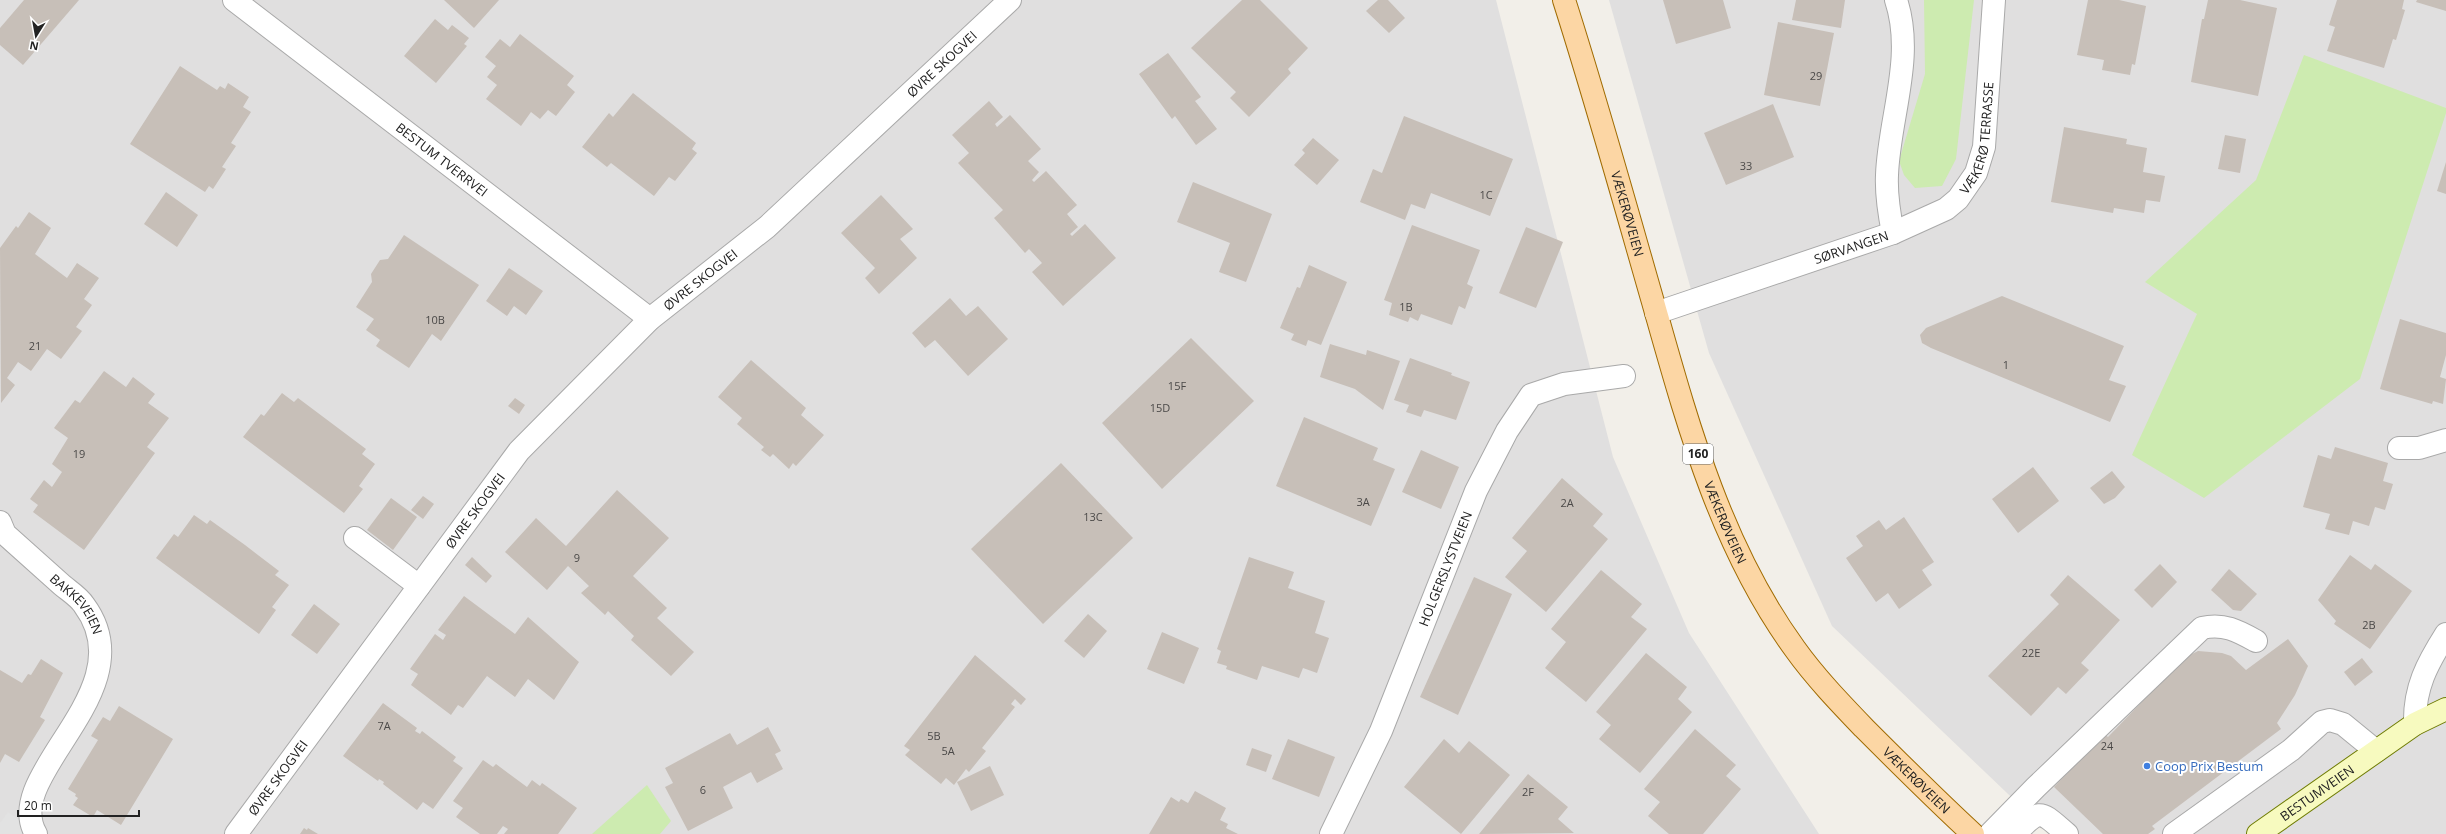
<svg xmlns="http://www.w3.org/2000/svg" width="2446" height="834" font-family="'Open Sans',sans-serif">
  <style>
    .residential { fill: #e0dfdf }
    .grass { fill: #cdebb0 }
    .parking { fill: #e2e2e2 }
    .building { fill: #c7bfb8 }
    .lines { fill: none; stroke-linecap: round; stroke-linejoin: round }
    .lane-casing { stroke: #a9a9a9; stroke-width: 24 }
    .street-casing { stroke: #a9a9a9; stroke-width: 24 }
    .secondary-casing { stroke: #707d05; stroke-width: 24 }
    .primary-casing { stroke: #a06b00; stroke-width: 24 }
    .lane { stroke: #fff; stroke-width: 22 }
    .street { stroke: #fff; stroke-width: 22 }
    .secondary { stroke: #f7fabf; stroke-width: 22 }
    .primary { stroke: #fcd6a4; stroke-width: 22 }
    .shop-dot { fill: #3f7fe0; stroke: #fff; stroke-width: 1.5 }
    .labels { text-anchor: middle; stroke-width: 4; stroke-linejoin: round; paint-order: stroke }
    .number-label { font-size: 11px; fill: #4b4948 }
    .shield { fill: #fff; stroke: #646464; stroke-width: 1 }
    .shield-label { font-size: 12px; font-weight: bold; fill: #222 }
    .street-label { font-size: 13px; fill: #222; stroke: #fff }
    .shop-label { font-size: 13px; fill: #366cbe; stroke: #fff; text-anchor: start }
  </style>
  <rect width="100%" height="100%" fill="#f2efe9"/>
  <!-- residential -->
  <g class="residential">
    <path d="M0,0H1496L1613,457L1689,633L1819,834H0Z"/>
    <path d="M1609,0H2446V834H2050L1832,626L1709,353Z"/>
  </g>
  <!-- grass -->
  <g class="grass">
    <path d="M1924,0H1974L1956,159L1942,186L1915,188L1904,175L1899,161L1925,74Z"/>
    <path d="M2304,55L2446,108V113L2360,379L2204,498L2132,455L2197,314L2145,282L2256,180Z"/>
    <path d="M647,785L671,821L660,834H592Z"/>
  </g>
  <!-- parking -->
  <path class="parking" d="M8,812L39,834H0V823Z"/>
  <!-- building -->
  <g class="building">
    <path d="M24,0H79L23,65L0,45V28Z"/>
    <path d="M444,0H499L474,28Z"/>
    <path d="M1242,0H1260L1308,48L1288,69L1291,73L1249,117L1230,98L1236,92L1191,48Z"/>
    <path d="M1378,0H1388L1405,18L1389,33L1366,11Z"/>
    <path d="M1663,0H1723L1731,28L1676,44Z"/>
    <path d="M1796,0H1845L1841,28L1792,20Z"/>
    <path d="M2088,0H2119L2146,6L2135,65L2132,64L2130,75L2102,70L2104,60L2077,55Z"/>
    <path d="M2208,0H2240L2277,8L2258,96L2191,82L2202,19H2204Z"/>
    <path d="M2337,0H2404L2402,9L2405,10L2396,40L2393,39L2384,68L2327,51L2335,27L2329,25Z"/>
    <path d="M2417,0H2446V11L2416,2Z"/>
    <path d="M435,19L448,30L452,25L469,38L464,44L467,46L436,83L404,56Z"/>
    <path d="M1778,22L1834,33L1820,106L1764,95Z"/>
    <path d="M520,34L574,76L567,85L575,92L556,116L548,110L540,119L531,112L521,126L486,99L497,85L487,77L496,66L485,57L500,39L510,47Z"/>
    <path d="M1168,53L1201,97L1195,101L1217,129L1196,145L1175,116L1172,119L1139,74Z"/>
    <path d="M180,66L217,90L220,86L225,89L228,83L249,97L243,107L251,112L231,143L236,146L222,167L226,169L213,189L209,186L205,192L130,144Z"/>
    <path d="M633,93L696,143L692,149L697,153L675,181L669,177L654,196L611,163L607,167L582,147L609,113L613,117Z"/>
    <path d="M989,101L1003,117L995,124L997,127L1010,115L1041,149L1028,161L1039,172L1032,180L1034,182L1046,171L1077,205L1067,214L1078,227L1070,234L1072,236L1085,224L1116,258L1063,306L1032,272L1042,263L1029,249L1025,253L994,218L1003,210L958,163L969,153L952,135Z"/>
    <path d="M1773,104L1794,157L1726,185L1704,133Z"/>
    <path d="M1404,116L1513,159L1490,216L1431,193L1425,209L1411,204L1405,220L1360,202L1373,169L1382,173Z"/>
    <path d="M2064,127L2127,139L2126,144L2147,148L2143,172L2165,176L2160,202L2146,200L2144,213L2114,208L2113,213L2051,202Z"/>
    <path d="M2225,135L2246,139L2240,173L2218,169Z"/>
    <path d="M1313,138L1339,160L1317,185L1294,165L1305,153L1302,150Z"/>
    <path d="M2446,162V194L2437,191Z"/>
    <path d="M1193,182L1272,214L1246,282L1219,272L1230,243L1177,222Z"/>
    <path d="M166,192L198,215L177,247L144,224Z"/>
    <path d="M881,195L913,229L900,239L917,258L879,294L865,278L875,268L841,233Z"/>
    <path d="M29,212L51,228L35,254L67,278L77,263L99,278L84,299L92,305L76,327L82,331L61,359L47,349L31,371L18,362L7,378L15,385L1,403L0,248L16,226L18,228Z"/>
    <path d="M1412,225L1480,250L1467,284L1473,287L1465,309L1459,306L1452,325L1421,314L1418,321L1410,317L1408,322L1389,315L1392,303L1384,300Z"/>
    <path d="M1526,227L1563,242L1536,308L1499,293Z"/>
    <path d="M404,235L479,285L441,341L432,334L409,368L376,346L380,340L366,330L374,319L356,307L372,282L371,274L380,260L388,259Z"/>
    <path d="M1309,265L1347,282L1321,345L1308,340L1306,346L1291,340L1294,334L1280,328L1297,287L1300,288Z"/>
    <path d="M509,268L543,291L526,315L514,306L507,316L486,301Z"/>
    <path d="M2002,296L2124,346L2109,380L2126,386L2110,422L1931,348L1922,343L1920,335L1926,328Z"/>
    <path d="M950,298L966,316L978,306L1008,339L968,376L935,340L925,348L912,333Z"/>
    <path d="M2400,319L2446,333V355L2440,377L2446,379L2443,404L2433,401L2432,404L2380,389Z"/>
    <path d="M1191,338L1254,401L1162,489L1102,423Z"/>
    <path d="M1330,344L1366,355L1367,350L1400,361L1383,410L1355,389L1320,377Z"/>
    <path d="M1410,358L1452,373L1451,375L1470,382L1456,420L1424,410L1421,417L1406,412L1409,405L1394,400Z"/>
    <path d="M751,360L806,408L801,415L824,435L796,466L793,463L789,469L773,454L770,457L761,450L764,447L737,424L742,418L718,397Z"/>
    <path d="M104,371L126,387L133,377L155,394L148,403L169,418L147,447L155,453L84,550L33,512L38,505L30,499L44,480L52,487L62,472L52,464L68,438L54,428L75,400L80,403Z"/>
    <path d="M282,393L294,402L298,398L366,449L362,454L375,464L359,486L363,489L344,513L243,437L261,414L264,416Z"/>
    <path d="M515,398L525,405L519,414L508,406Z"/>
    <path d="M1304,417L1378,448L1373,460L1395,469L1371,526L1276,486Z"/>
    <path d="M2335,447L2388,463L2383,481L2393,484L2385,510L2375,507L2369,526L2353,521L2349,535L2325,529L2330,514L2303,507L2318,455L2331,459Z"/>
    <path d="M1421,450L1459,467L1441,509L1402,492Z"/>
    <path d="M1061,463L1133,538L1043,624L971,549Z"/>
    <path d="M2033,467L2059,501L2018,533L1992,499Z"/>
    <path d="M2112,471L2125,487L2115,498L2104,504L2090,488Z"/>
    <path d="M1562,478L1603,514L1593,526L1608,539L1546,612L1505,577L1527,551L1512,538Z"/>
    <path d="M617,490L669,538L633,576L667,608L657,618L694,652L671,676L631,640L634,636L608,611L605,615L581,593L589,586L568,566L547,590L505,552L536,518L566,546Z"/>
    <path d="M423,496L434,504L423,519L411,510Z"/>
    <path d="M391,498L417,517L393,550L367,530Z"/>
    <path d="M194,515L207,524L210,520L245,545L279,571L275,575L289,585L272,607L276,610L259,634L156,558L174,534L178,537Z"/>
    <path d="M1904,517L1934,562L1922,570L1932,585L1899,609L1888,593L1876,602L1846,558L1863,546L1856,536L1879,520L1886,530Z"/>
    <path d="M2350,555L2371,570L2375,564L2412,591L2370,649L2334,624L2336,621L2318,600Z"/>
    <path d="M472,557L492,576L486,583L465,565Z"/>
    <path d="M1249,557L1294,572L1288,588L1325,601L1315,633L1329,638L1317,673L1303,668L1299,678L1262,666L1257,680L1226,669L1227,666L1217,663L1221,651L1217,649Z"/>
    <path d="M2160,564L2177,582L2152,608L2134,590Z"/>
    <path d="M2229,569L2257,594L2241,611L2233,610L2211,590Z"/>
    <path d="M1601,570L1642,604L1631,617L1647,629L1586,702L1545,668L1566,642L1551,629Z"/>
    <path d="M2068,575L2120,620L2081,663L2089,670L2066,694L2058,687L2031,716L1988,676L2059,604L2050,595Z"/>
    <path d="M1474,577L1512,594L1458,715L1420,697Z"/>
    <path d="M464,596L515,634L528,617L579,662L554,700L528,679L515,697L487,676L463,708L458,705L451,715L411,685L418,674L410,669L435,634L443,640L446,635L438,630Z"/>
    <path d="M314,604L340,624L317,654L291,635Z"/>
    <path d="M1088,614L1107,631L1084,658L1064,641Z"/>
    <path d="M1162,632L1199,648L1184,684L1147,669Z"/>
    <path d="M2288,639L2308,666L2295,695L2277,723L2281,729L2152,826L2155,829L2148,834H2103L2054,787L2104,734L2108,737L2184,658L2198,651L2222,653L2231,656L2246,670Z"/>
    <path d="M1646,653L1687,687L1678,699L1692,712L1640,773L1599,739L1611,725L1596,712Z"/>
    <path d="M975,655L1026,699L1021,705L1015,699L1011,704L1015,707L982,748L986,751L969,772L966,769L954,785L946,778L941,784L905,755L910,750L904,746Z"/>
    <path d="M2362,658L2373,672L2355,686L2344,672Z"/>
    <path d="M41,659L63,673L40,717L45,720L19,762L5,754L0,763V670L22,683L28,674L31,675Z"/>
    <path d="M383,703L417,728L415,731L420,734L422,731L456,757L453,761L463,768L433,809L423,802L417,810L383,784L384,782L379,779L378,781L343,756Z"/>
    <path d="M119,706L173,739L121,825L97,810L93,817L73,805L78,798L75,796L76,794L68,789L98,740L91,736L103,717L110,721Z"/>
    <path d="M768,727L781,751L775,754L783,769L757,783L751,772L723,787L733,808L688,831L665,787L673,783L665,768L730,733L737,745Z"/>
    <path d="M1695,729L1736,765L1726,776L1741,789L1703,834H1669L1648,816L1660,802L1644,789Z"/>
    <path d="M1288,739L1335,757L1319,797L1272,779Z"/>
    <path d="M1444,739L1459,753L1469,741L1510,775L1461,834L1404,787Z"/>
    <path d="M1252,748L1272,755L1266,772L1246,765Z"/>
    <path d="M483,760L493,767L496,764L527,787L532,780L540,786L542,783L577,808L558,834H504L508,829L503,826L497,834H480L456,817L463,808L453,801Z"/>
    <path d="M990,766L1004,795L971,811L957,782Z"/>
    <path d="M1528,774L1568,807L1558,819L1574,833L1479,834Z"/>
    <path d="M1195,791L1226,808L1220,820L1228,824L1226,828L1238,834H1149L1171,797L1179,802L1181,799L1188,803Z"/>
    <path d="M304,828L307,830L308,828L318,834H300Z"/>
  </g>
  <g class="lines">
    <!-- lane casing -->
    <g class="lane-casing">
      <g id="lane">
        <path d="M2399,448H2419L2446,440"/>
        <path id="s1" d="M0,522L5,534C24,551 43,568 62,585C69,591 79,597 84,605C148,691 0,774 36,834"/>
        <path d="M355,538L419,586"/>
        <path d="M1990,834L2036,787L2202,628C2224,623 2238,631 2256,641"/>
        <path d="M2015,834C2041,807 2040,811 2067,834"/>
        <path d="M2174,834L2291,750L2322,722L2330,720L2343,724L2376,751"/>
      </g>
    </g>
    <!-- street casing -->
    <g class="street-casing">
      <g id="street">
        <path id="s2" d="M234,0L650,319"/>
        <path d="M1893,233C1889,213 1886,195 1887,175C1889,118 1915,57 1896,0"/>
        <path id="s3" d="M1656,313L1893,233L1946,209L1958,199L1976,173L1984,147L1994,0"/>
        <path d="M2415,724C2414,688 2427,664 2446,634"/>
        <path id="s4" d="M236,834L519,451L650,319L767,227L1010,0"/>
        <path id="s5" d="M1331,834L1381,731L1476,491L1507,431L1531,395L1564,384L1624,376"/>
      </g>
    </g>
    <!-- secondary casing -->
    <g class="secondary-casing">
      <g id="secondary">
        <path id="s6" d="M2258,834L2415,724L2446,709"/>
      </g>
    </g>
    <!-- primary casing -->
    <g class="primary-casing">
      <g id="primary">
        <path id="s7" d="M1564,0C1596,100 1624,201 1653,302C1687,422 1720,546 1795,649C1815,677 1840,703 1864,728C1900,764 1936,800 1973,834"/>
      </g>
    </g>
    <!-- lane -->
    <use href="#lane" class="lane"/>
    <!-- street -->
    <use href="#street" class="street"/>
    <!-- secondary -->
    <use href="#secondary" class="secondary"/>
    <!-- primary -->
    <use href="#primary" class="primary"/>
  </g>
  <!-- markers -->
  <circle class="shop-dot" cx="2147" cy="766" r="4"/>
  <g class="labels">
    <!-- number labels -->
    <g class="number-label">
      <text x="1816" y="80">29</text>
      <text x="1746" y="170">33</text>
      <text x="1486" y="199">1C</text>
      <text x="1406" y="311">1B</text>
      <text x="435" y="324">10B</text>
      <text x="35" y="350">21</text>
      <text x="2006" y="369">1</text>
      <text x="1177" y="390">15F</text>
      <text x="1160" y="412">15D</text>
      <text x="79" y="458">19</text>
      <text x="1363" y="506">3A</text>
      <text x="1567" y="507">2A</text>
      <text x="1093" y="521">13C</text>
      <text x="577" y="562">9</text>
      <text x="2369" y="629">2B</text>
      <text x="2031" y="657">22E</text>
      <text x="384" y="730">7A</text>
      <text x="934" y="740">5B</text>
      <text x="2107" y="750">24</text>
      <text x="948" y="755">5A</text>
      <text x="703" y="794">6</text>
      <text x="1528" y="796">2F</text>
    </g>
    <!-- shield labels -->
    <rect class="shield" x="1683" y="444" width="30" height="20" rx="3"/>
    <g class="shield-label">
      <text x="1698" y="458">160</text>
    </g>
    <!-- street labels -->
    <g class="street-label">
      <text dy="5" stroke="none"><textPath href="#s4" startOffset="1050">ØVRE SKOGVEI</textPath></text>
      <text dy="5" stroke="none"><textPath href="#s3" startOffset="390">VÆKERØ TERRASSE</textPath></text>
      <text dy="5" stroke="none"><textPath href="#s2" startOffset="262">BESTUM TVERRVEI</textPath></text>
      <text dy="5" stroke="none"><textPath href="#s7" startOffset="223">VÆKERØVEIEN</textPath></text>
      <text dy="5" stroke="none"><textPath href="#s3" startOffset="206">SØRVANGEN</textPath></text>
      <text dy="5" stroke="none"><textPath href="#s4" startOffset="726">ØVRE SKOGVEI</textPath></text>
      <text dy="5" stroke="none"><textPath href="#s4" startOffset="402">ØVRE SKOGVEI</textPath></text>
      <text dy="5" stroke="none"><textPath href="#s7" startOffset="547">VÆKERØVEIEN</textPath></text>
      <text dy="5" stroke="none"><textPath href="#s5" startOffset="289">HOLGERSLYSTVEIEN</textPath></text>
      <text dy="5" stroke="none"><textPath href="#s1" startOffset="114">BAKKEVEIEN</textPath></text>
      <text dy="5" stroke="none"><textPath href="#s4" startOffset="70">ØVRE SKOGVEI</textPath></text>
      <text dy="5" stroke="none"><textPath href="#s7" startOffset="871">VÆKERØVEIEN</textPath></text>
      <text dy="5" stroke="none"><textPath href="#s6" startOffset="72">BESTUMVEIEN</textPath></text>
    </g>
    <!-- shop labels -->
    <g class="shop-label">
      <text x="2155" y="771">Coop Prix Bestum</text>
    </g>
  </g>
  <!-- north arrow -->
  <g transform="translate(36 36) rotate(191)" stroke="#ffffff" stroke-width="3" paint-order="stroke">
  <path d="M0-3L7 15L0 10L-7 15Z" fill="#222222"/>
  <text y="-6" font-size="11" font-weight="bold" text-anchor="middle" fill="#222222">N</text>
  </g>
  <!-- scale -->
  <path d="M18 810v6h121v-6" fill="none" stroke="#222222" stroke-width="2"/>
  <text x="24" y="810" font-size="12" fill="#222222" stroke="#ffffff" stroke-width="3" paint-order="stroke">20 m</text>
</svg>
